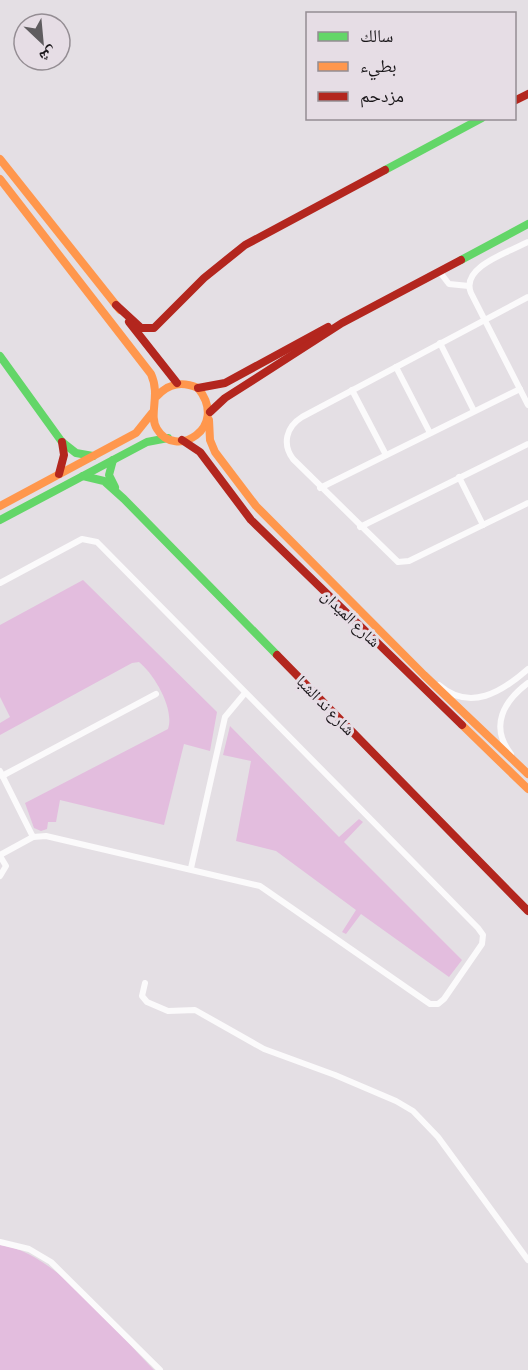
<svg xmlns="http://www.w3.org/2000/svg" width="528" height="1370" font-family="'PT Sans Narrow','Noto Naskh Arabic',sans-serif">
  <style>
    .green { fill: #e3bdde }
    .lines { fill: none; stroke-linecap: round; stroke-linejoin: round }
    .street { stroke: #fbfafb; stroke-width: 6 }
    .fast { stroke: #63d668; stroke-width: 8 }
    .slow { stroke: #ff974d; stroke-width: 8 }
    .jam { stroke: #b3261e; stroke-width: 8 }
    .labels { text-anchor: middle; stroke-width: 6; stroke-linejoin: round; paint-order: stroke }
    .street-label { font-size: 16px; fill: #181518; stroke: #e6dde5 }
  </style>
  <rect width="100%" height="100%" fill="#e4dfe4"/>
  <!-- green -->
  <g class="green">
    <path d="M83,580L217,712L210,751L184,744L164,825L60,800L56,822H48L47,829L41,831L34,828L25,803L168,729C175,709 154,674 139,662L132,663L0,735V723L10,717L0,697V625Z"/>
    <path d="M230,726L339,837L359,819L363,822L344,842L462,960L449,977L361,914L346,934L342,932L356,910L276,851L236,841L251,761L223,755Z"/>
    <path d="M0,1245C54,1251 116,1331 154,1370H0Z"/>
  </g>
  <g class="lines">
    <!-- street -->
    <g class="street">
      <path d="M528,242C509,252 460,267 471,293L528,405"/>
      <path d="M439,271L449,284L469,286"/>
      <path d="M528,297L302,417C286,427 282,444 293,459L398,562L409,561L528,503"/>
      <path d="M440,343L474,411"/>
      <path d="M396,367L430,433"/>
      <path d="M352,390L386,455"/>
      <path d="M459,477L483,525"/>
      <path d="M320,488L520,389"/>
      <path d="M360,527L528,444"/>
      <path d="M0,583L82,539L97,542L478,928L483,935L482,944L444,999L438,1004H430L260,886L46,836L33,837L0,771"/>
      <path d="M439,685C470,712 502,692 528,669"/>
      <path d="M511,754C489,726 504,701 528,683"/>
      <path d="M2,776L156,694"/>
      <path d="M0,855L33,837"/>
      <path d="M0,856L6,866L0,876"/>
      <path d="M191,868L225,717L245,693"/>
      <path d="M145,983L142,996L147,1002L168,1011L195,1010L264,1049L335,1075L396,1101L413,1111L438,1137L528,1260"/>
      <path d="M0,1242L29,1249L51,1262L160,1370"/>
    </g>
    <!-- fast -->
    <g class="fast">
      <path d="M385,170L482,118"/>
      <path d="M461,260L528,224"/>
      <path d="M0,356L62,442L76,453L93,456"/>
      <path d="M113,460L109,475L115,487"/>
      <path d="M83,476L104,481L124,499L277,655"/>
      <path d="M0,520L147,442L168,438"/>
    </g>
    <!-- slow -->
    <g class="slow">
      <path d="M0,159L120,310"/>
      <path d="M0,179L151,374C161,396 148,414 157,429C175,460 230,428 198,388C182,381 169,383 157,396"/>
      <path d="M209,420L210,440L215,452L256,506L424,675L528,774"/>
      <path d="M0,506L136,433L152,413"/>
      <path d="M462,725L528,789"/>
    </g>
    <!-- jam -->
    <g class="jam">
      <path d="M514,101L528,94"/>
      <path d="M116,305L141,328H154L204,278L245,245L385,170"/>
      <path d="M129,322L177,383"/>
      <path d="M198,388L225,383L328,327"/>
      <path d="M210,412L225,398L342,323L461,260"/>
      <path d="M182,440L200,452L251,520L462,725"/>
      <path d="M59,474L64,455L62,442"/>
      <path d="M277,655L528,911"/>
    </g>
  </g>
  <g class="labels">
    <!-- street labels -->
    <g class="street-label">
      <text transform="translate(351 618) rotate(44)" y="6">شارع الميدان</text>
      <text transform="translate(326 705) rotate(46)" y="6">شارع ند الشبا</text>
    </g>
  </g>
  <!-- legend -->
  <rect x="306" y="12" width="210" height="108" fill="#e6dde5" stroke="#948d93" stroke-width="1.5"/>
  <rect x="318" y="32" width="30" height="9" fill="#63d668" stroke="#948d93" stroke-width="1.5"/>
  <text x="360" y="42" font-size="18" fill="#181518">سالك</text>
  <rect x="318" y="62" width="30" height="9" fill="#ff974d" stroke="#948d93" stroke-width="1.5"/>
  <text x="360" y="72" font-size="18" fill="#181518">بطيء</text>
  <rect x="318" y="92" width="30" height="9" fill="#b3261e" stroke="#948d93" stroke-width="1.5"/>
  <text x="360" y="102" font-size="18" fill="#181518">مزدحم</text>
  <!-- north arrow -->
  <g transform="translate(42 42) rotate(154)"><circle r="28" fill="#e6dde5" stroke="#948d93" stroke-width="1.5"/>
  <path d="M0-4.5L10 22L0 15L-10 22Z" fill="#5f5c5f"/>
  <text y="-9" font-size="16" font-weight="bold" text-anchor="middle" fill="#181518">ش</text>
  </g>
</svg>
